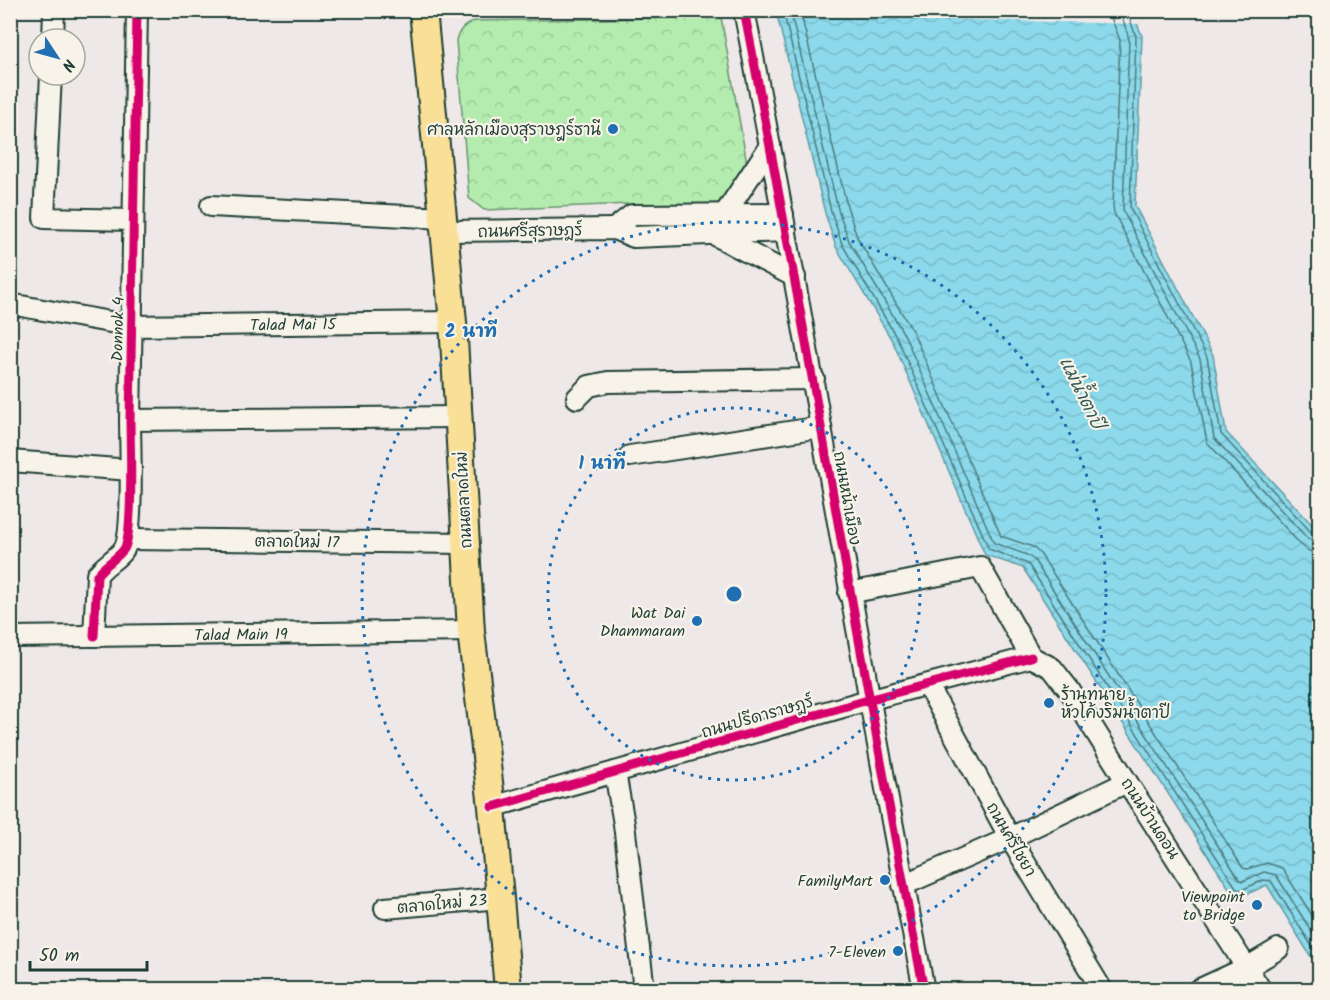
<svg xmlns="http://www.w3.org/2000/svg" width="1330" height="1000" font-family="Kalam,'Playpen Sans Thai',sans-serif">
  <style>
    .park { fill: url(#park-crowns); stroke: #6a9472; stroke-width: 1.5 }
    .water { fill: url(#water-waves); stroke: #609ba2; stroke-width: 1.5 }
    .pier { fill: #efe8e8 }
    .lines { fill: none; stroke-linecap: round; stroke-linejoin: round }
    .shore { stroke: #4b7b7d; stroke-width: 1.5 }
    .minor-casing { stroke: #1f3d34; stroke-width: 24 }
    .major-casing { stroke: #1f3d34; stroke-width: 30 }
    .minor { stroke: #f7f3e8; stroke-width: 20 }
    .major { stroke: #fadf96; stroke-width: 26 }
    .cycleway-casing { stroke: #f7f3e8; stroke-width: 13 }
    .cycleway { stroke: #d6006c; stroke-width: 9 }
    .ring { fill: none; stroke: #1f6fb2; stroke-width: 3; stroke-dasharray: 3 6 }
    .poi-dot { fill: #1f6fb2; stroke: #f7f3e8; stroke-width: 2 }
    .labels { text-anchor: middle; stroke-width: 4.5; stroke-linejoin: round; paint-order: stroke }
    .poi-label { font-size: 16px; fill: #1f3d34; stroke: #f7f3e8; text-anchor: end }
    .street-label { font-size: 16px; fill: #1f3d34; stroke: #f7f3e8 }
    .water-label { font-size: 18px; font-style: italic; fill: #355c59; stroke: #f7f3e8 }
    .centre { fill: #1f6fb2; stroke: #f7f3e8; stroke-width: 3 }
    .ring-label { font-size: 18px; text-anchor: middle; font-weight: bold; fill: #1f6fb2; stroke: #f7f3e8; stroke-width: 4.5; stroke-linejoin: round; paint-order: stroke }
  </style>
  <defs>
    <pattern id="park-crowns" width="20" height="18" patternUnits="userSpaceOnUse" patternTransform="scale(1.5)"><rect width="20" height="18" fill="#b4ecaf"/><path d="M2 6a3 3 0 1 1 6 0M12 15a3 3 0 1 1 6 0" fill="none" stroke="#9acb97"/></pattern>
    <pattern id="water-waves" width="16" height="10" patternUnits="userSpaceOnUse" patternTransform="scale(1.5)"><rect width="16" height="10" fill="#8cd9eb"/><path d="M0 5q4-4 8 0t8 0" fill="none" stroke="#78bbca"/></pattern>
  </defs>
  <rect width="100%" height="100%" fill="#efe8e8"/>
  <filter id="ink" filterUnits="userSpaceOnUse"><feTurbulence type="fractalNoise" baseFrequency=".0167" numOctaves="2"/><feDisplacementMap in="SourceGraphic" scale="12" xChannelSelector="R" yChannelSelector="G"/><feConvolveMatrix kernelMatrix="1 2 1 2 8 2 1 2 1" color-interpolation-filters="sRGB"/></filter>
  <g filter="url(#ink)">
    <!-- park -->
    <path class="park" d="M721,17L748,169L724,205L631,204L484,210L469,198L456,40C460,29 464,25 475,21Z"/>
    <!-- water -->
    <path class="water" d="M776,11H1132L1142,36L1135,206L1213,355L1226,432L1319,532V970L1267,885L1236,899L1023,568L985,555L893,342L836,247L825,213Z"/>
    <!-- pier -->
    <path class="pier" d="M773,10H1135L1141,24L774,15Z"/>
    <g class="lines">
      <!-- shore -->
      <g class="shore">
        <path d="M783,10L831,211L842,244L898,340L989,549L1028,564L1237,889L1241,890L1264,880L1271,881L1320,959"/>
        <path d="M790,10L838,209L849,241L905,336L994,543L1027,555L1034,560L1240,880L1243,881L1264,872L1276,875L1320,945"/>
        <path d="M800,10L847,206L857,237L913,332L1001,536L1033,547L1041,555L1243,868L1247,869L1267,863L1282,868L1320,928"/>
        <path d="M1111,10L1112,20L1120,40L1113,205L1114,213L1191,362L1207,442L1301,545L1309,551L1320,552"/>
        <path d="M1120,10L1129,39L1123,211L1200,359L1214,438L1308,539L1320,543"/>
        <path d="M1127,10L1136,37L1130,208L1207,357L1221,434L1312,533L1320,536"/>
      </g>
      <!-- minor casing -->
      <g class="minor-casing">
        <g id="minor">
          <path d="M744,10C808,336 860,664 924,990"/>
          <path d="M53,39L54,10"/>
          <path d="M51,75L44,218L133,220"/>
          <path d="M211,206L444,218"/>
          <path d="M724,215L770,146"/>
          <path d="M614,229L632,215L783,214"/>
          <path d="M445,231L614,229L634,237L786,231"/>
          <path d="M715,235L795,277"/>
          <path id="s1" d="M10,304L132,326L453,322"/>
          <path d="M577,398L589,386L608,382L814,379"/>
          <path d="M130,420L458,417"/>
          <path d="M630,456L821,427"/>
          <path d="M10,461L131,470"/>
          <path d="M128,539L466,543"/>
          <path d="M849,593L980,567L1031,657"/>
          <path d="M94,636L97,575C104,565 117,559 124,549C134,534 130,443 130,420L137,10"/>
          <path id="s2" d="M10,637L471,631"/>
          <path d="M1031,657L1052,668L1070,691L1127,782L1261,990"/>
          <path d="M928,686L1010,838L1102,990"/>
          <path d="M615,772L624,824L644,990"/>
          <path d="M492,807L868,700L1031,657"/>
          <path d="M903,885L1010,838L1127,782"/>
          <path d="M385,908L500,898"/>
          <path d="M1198,990L1248,967L1278,949"/>
        </g>
      </g>
      <!-- major casing -->
      <g class="major-casing">
        <path id="major" d="M423,10L453,322L471,631L492,807L508,990"/>
      </g>
      <!-- minor -->
      <use href="#minor" class="minor"/>
      <!-- major -->
      <use href="#major" class="major"/>
      <!-- cycleway casing -->
      <g class="cycleway-casing">
        <g id="cycleway">
          <path d="M744,10C808,336 860,664 924,990"/>
          <path d="M94,636L97,575C104,565 117,559 124,549C134,534 130,443 130,420L137,10"/>
          <path d="M492,807L868,700L1031,657"/>
        </g>
      </g>
      <!-- cycleway -->
      <use href="#cycleway" class="cycleway"/>
    </g>
  </g>
  <!-- distance rings -->
  <g class="ring">
    <circle cx="734" cy="594" r="186"/>
    <circle cx="734" cy="594" r="372"/>
  </g>
  <!-- markers -->
  <g class="poi-dot">
    <circle cx="613" cy="129" r="6"/>
    <circle cx="697" cy="621" r="6"/>
    <circle cx="1049" cy="703" r="6"/>
    <circle cx="885" cy="880" r="6"/>
    <circle cx="1257" cy="905" r="6"/>
    <circle cx="898" cy="951" r="6"/>
  </g>
  <g class="labels">
    <!-- poi labels -->
    <g class="poi-label">
      <text x="601" y="135">ศาลหลักเมืองสุราษฎร์ธานี</text>
      <text x="685" y="618">Wat Dai<tspan x="685" dy="18">Dhammaram</tspan></text>
      <text x="1061" y="700" text-anchor="start">ร้านทนาย<tspan x="1061" dy="18">หัวโค้งริมน้ำตาปี</tspan></text>
      <text x="873" y="886">FamilyMart</text>
      <text x="1245" y="902">Viewpoint<tspan x="1245" dy="18">to Bridge</tspan></text>
      <text x="886" y="957">7-Eleven</text>
    </g>
    <!-- street labels -->
    <g class="street-label">
      <text transform="translate(530 230) rotate(-1)" y="6">ถนนศรีสุราษฎร์</text>
      <text dy="6" stroke="none"><textPath href="#s1" startOffset="285">Talad Mai 15</textPath></text>
      <text transform="translate(117 329) rotate(-89)" y="6">Donnok 4</text>
      <text transform="translate(848 498) rotate(80)" y="6">ถนนหน้าเมือง</text>
      <text transform="translate(463 500) rotate(-93)" y="6">ถนนตลาดใหม่</text>
      <text transform="translate(297 541) rotate(1)" y="6">ตลาดใหม่ 17</text>
      <text dy="6" stroke="none"><textPath href="#s2" startOffset="231">Talad Main 19</textPath></text>
      <text transform="translate(757 716) rotate(-16)" y="6">ถนนปรีดาราษฎร์</text>
      <text transform="translate(1151 818) rotate(57)" y="6">ถนนบ้านดอน</text>
      <text transform="translate(1012 839) rotate(60)" y="6">ถนนศรีไชยา</text>
      <text transform="translate(442 903) rotate(-5)" y="6">ตลาดใหม่ 23</text>
    </g>
    <!-- water labels -->
    <g class="water-label">
      <text transform="translate(1082 393) rotate(64)" y="6">แม่น้ำตาปี</text>
    </g>
  </g>
  <circle cx="734" cy="594" r="9" class="centre"/>
  <g class="ring-label">
    <text x="471" y="337">2 นาที</text>
    <text x="602" y="469">1 นาที</text>
  </g>
  <!-- margin -->
  <rect width="1330" height="1000" fill="none" stroke="#f7f3e8" stroke-width="36"/>
  <rect x="18" y="18" width="1294" height="964" fill="none" stroke="#1f3d34" stroke-width="2" filter="url(#ink)"/>
  <!-- north arrow -->
  <g transform="translate(57 57) rotate(126)"><circle r="28" fill="#f7f3e8" stroke="#a1aaa0" stroke-width="1.5"/>
  <path d="M0-4.5L10 22L0 15L-10 22Z" fill="#1f6fb2"/>
  <text y="-9" font-size="16" font-weight="bold" text-anchor="middle" fill="#1f3d34">N</text>
  </g>
  <!-- scale -->
  <path d="M30 961v9h117v-9" fill="none" stroke="#1f3d34" stroke-width="3"/>
  <text x="39" y="961" font-size="18" fill="#1f3d34" stroke="#f7f3e8" stroke-width="4.5" paint-order="stroke">50 m</text>
</svg>
